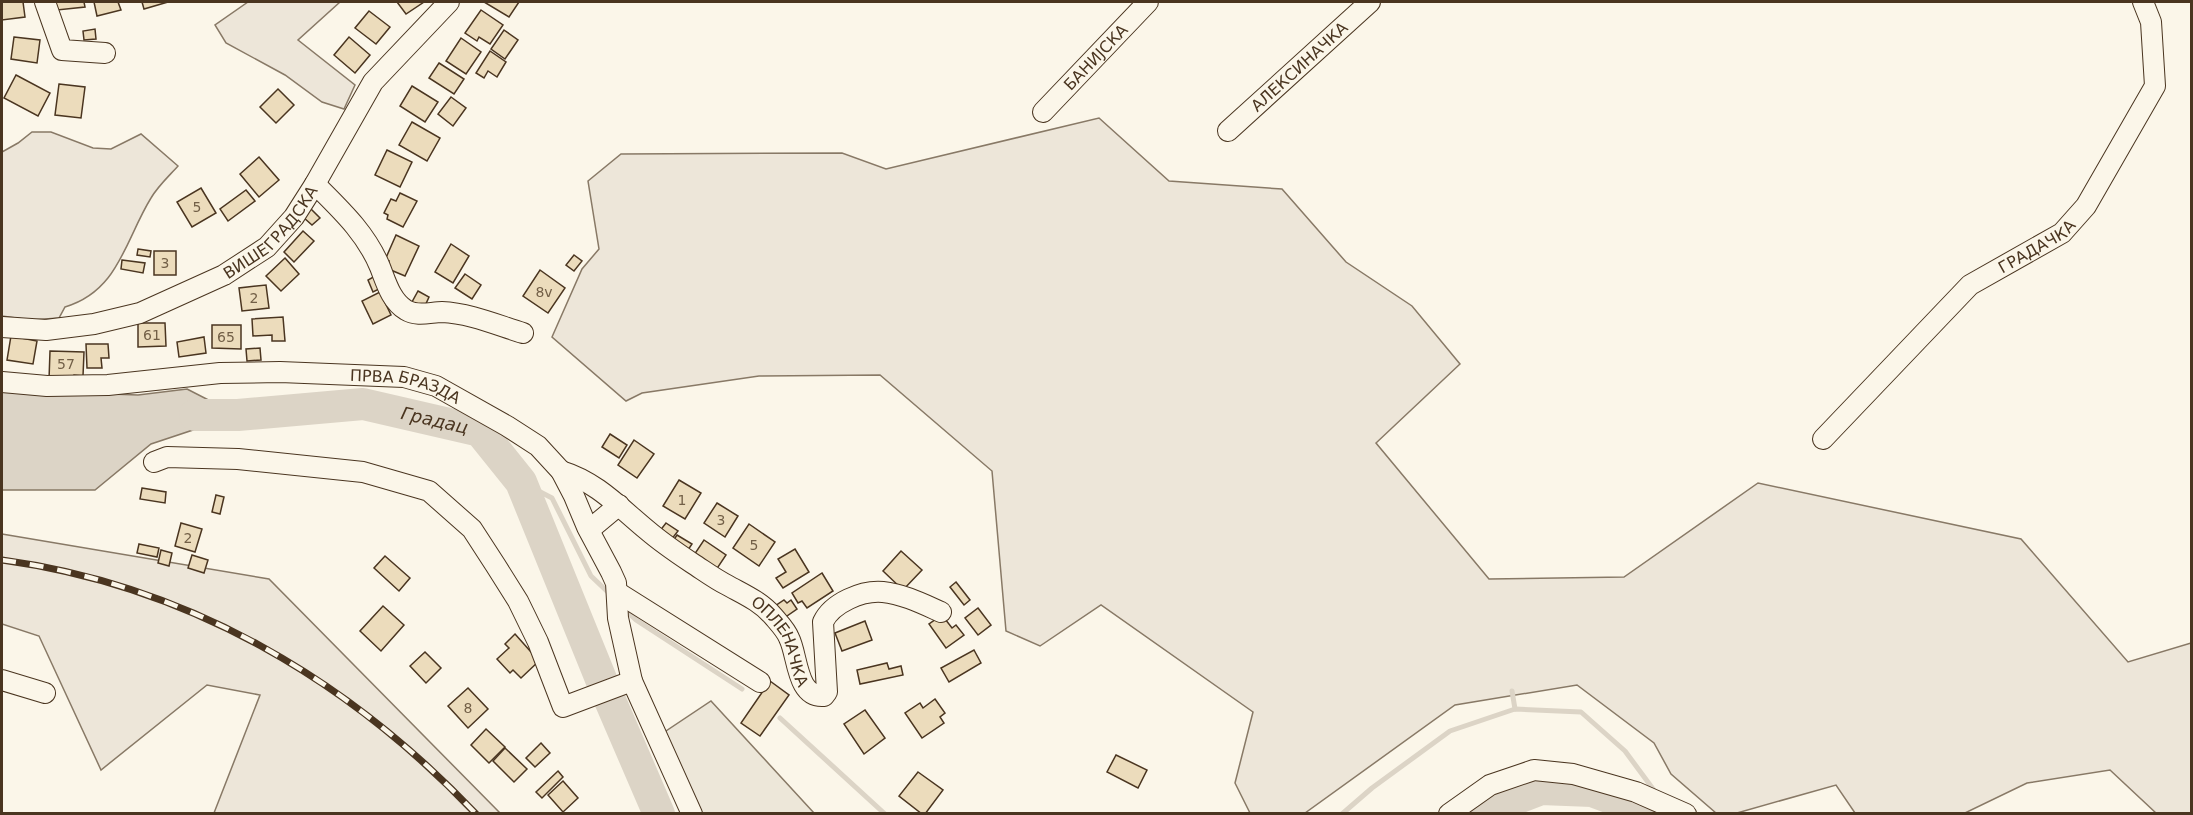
<svg xmlns="http://www.w3.org/2000/svg" width="2193" height="815" font-family="'DejaVu Sans',sans-serif">
  <style>
    .green { fill: #ede6d9; stroke: #887966; stroke-width: 1.5 }
    .parking { fill: #ede7d9; stroke: #887966; stroke-width: 1.5 }
    .water { fill: #dcd4c6; stroke: #887966; stroke-width: 1.5 }
    .lines { fill: none; stroke-linecap: round; stroke-linejoin: round }
    .stream { stroke: #dcd4c6; stroke-width: 5 }
    .river { stroke: #dcd4c6; stroke-width: 32 }
    .building { fill: #ecdcbc; stroke: #4a3520; stroke-width: 1.5 }
    .minor-casing { stroke: #4a3520; stroke-width: 22 }
    .minor { stroke: #fbf6e9; stroke-width: 20 }
    .rail-casing { stroke: #4a3520; stroke-width: 7 }
    .rail { stroke: #fbf6e9; stroke-width: 4.5; stroke-dasharray: 14; stroke-linecap: butt }
    .labels { text-anchor: middle; stroke-width: 4.5; stroke-linejoin: round; paint-order: stroke }
    .number-label { font-size: 14px; fill: #725f47 }
    .street-label { font-size: 16px; fill: #4a3520; stroke: #fbf6e9 }
    .water-label { font-size: 18px; font-style: italic; fill: #4a3520; stroke: #fbf6e9 }
  </style>
  <rect width="100%" height="100%" fill="#fbf6e9"/>
  <!-- green -->
  <g class="green">
    <path d="M248,2H340L298,40L355,85L344,109L322,102L285,75L226,43L215,25Z"/>
    <path d="M1099,118L1169,181L1282,189L1346,262L1412,306L1460,364L1376,443L1489,579L1624,577L1758,483L2021,539L2128,662L2191,643V813H2156L2110,770L2027,783L1965,813H1855L1836,785L1737,813H1716L1671,774L1654,743L1577,685L1455,705L1305,813H1250L1235,783L1253,712L1101,605L1040,646L1006,631L992,471L880,375L759,376L642,393L626,401L552,337L582,269L599,249L588,181L621,154L842,153L886,169Z"/>
    <path d="M32,132H51L93,148L111,149L141,134L178,166C169,176 158,186 151,198C125,240 119,291 65,307L59,318L30,320L2,316V152L18,143Z"/>
    <path d="M2,534L269,579L500,813H214L260,695L207,685L101,770L39,636L2,624Z"/>
  </g>
  <!-- parking -->
  <path class="parking" d="M711,701L814,813H699L663,733Z"/>
  <!-- water -->
  <path class="water" d="M187,389L238,415L151,444L95,490H2V390L138,395Z"/>
  <g class="lines">
    <!-- stream -->
    <g class="stream">
      <path d="M521,482L552,498L591,576L612,596"/>
      <path d="M622,607L636,620L742,689"/>
      <path d="M1512,691L1515,709"/>
      <path d="M780,718L885,814"/>
      <path d="M1342,814L1372,788L1450,731L1515,709L1581,712L1625,751L1656,793"/>
    </g>
    <!-- river -->
    <g class="river">
      <path id="s1" d="M195,415H238L363,404L480,431L521,482L603,684L659,814"/>
      <path d="M1477,814L1541,789L1592,791L1627,804L1641,814"/>
    </g>
  </g>
  <!-- building -->
  <g class="building">
    <path d="M2,2H23L25,17L2,20Z"/>
    <path d="M56,2H84L85,7L57,10Z"/>
    <path d="M94,2H118L121,10L97,16Z"/>
    <path d="M142,2H168L144,9Z"/>
    <path d="M397,2H424L406,14Z"/>
    <path d="M484,2H519L509,17Z"/>
    <path d="M481,10L503,25L490,44L479,37L477,41L465,33Z"/>
    <path d="M369,11L390,27L376,44L355,28Z"/>
    <path d="M95,29L96,39L84,40L83,31Z"/>
    <path d="M504,30L518,40L505,59L491,49Z"/>
    <path d="M14,37L40,40L37,63L11,59Z"/>
    <path d="M349,37L370,55L355,73L334,55Z"/>
    <path d="M461,38L481,52L466,74L446,61Z"/>
    <path d="M490,51L506,62L497,77L488,71L484,78L476,73Z"/>
    <path d="M439,63L464,79L454,94L429,78Z"/>
    <path d="M16,75L50,93L38,116L4,98Z"/>
    <path d="M59,84L85,87L81,118L55,115Z"/>
    <path d="M412,86L438,102L425,122L400,106Z"/>
    <path d="M278,89L294,105L276,123L260,107Z"/>
    <path d="M451,97L466,108L453,126L438,114Z"/>
    <path d="M412,122L440,138L427,161L399,145Z"/>
    <path d="M387,150L412,162L400,187L375,175Z"/>
    <path d="M259,157L279,180L259,197L240,174Z"/>
    <path d="M201,188L216,213L192,227L177,202Z"/>
    <path d="M246,190L255,201L228,221L220,209Z"/>
    <path d="M400,193L417,201L403,227L387,219L388,215L384,213L391,199L396,201Z"/>
    <path d="M311,209L320,218L312,225L303,217Z"/>
    <path d="M303,231L314,241L294,262L284,252Z"/>
    <path d="M396,235L419,246L405,276L386,268L389,261L385,260Z"/>
    <path d="M451,244L469,256L453,283L435,272Z"/>
    <path d="M138,249L151,251L150,257L137,255Z"/>
    <rect x="154" y="251" width="22" height="24"/>
    <path d="M574,255L582,261L574,271L566,265Z"/>
    <path d="M285,258L299,274L281,291L266,276Z"/>
    <path d="M122,260L145,263L143,273L121,269Z"/>
    <path d="M540,270L565,288L548,313L523,296Z"/>
    <path d="M465,274L481,285L472,299L455,288Z"/>
    <path d="M375,276L381,288L373,292L368,280Z"/>
    <path d="M266,285L269,308L242,311L239,288Z"/>
    <path d="M418,291L429,297L424,308L412,302Z"/>
    <path d="M380,292L391,315L373,324L362,301Z"/>
    <path d="M283,317L285,341H272V335L253,336L252,319Z"/>
    <path d="M138,323H165L166,346L138,347Z"/>
    <path d="M212,325H241V349L212,348Z"/>
    <path d="M11,336L37,341L33,364L7,360Z"/>
    <path d="M204,337L206,353L179,357L177,342Z"/>
    <path d="M86,344H108L109,358H101L102,368H87Z"/>
    <path d="M260,348L261,360L247,361L246,349Z"/>
    <path d="M50,351L84,352L83,376L74,375L73,381L49,380Z"/>
    <path d="M610,434L627,445L619,458L602,447Z"/>
    <path d="M634,440L654,454L637,478L618,465Z"/>
    <path d="M679,480L701,493L685,519L663,506Z"/>
    <path d="M142,488L166,492L165,503L140,499Z"/>
    <path d="M216,495L224,497L220,514L212,512Z"/>
    <path d="M717,503L738,516L725,537L704,523Z"/>
    <path d="M181,523L202,529L195,552L175,546Z"/>
    <path d="M666,523L678,531L671,540L659,532Z"/>
    <path d="M749,524L775,542L759,566L733,548Z"/>
    <path d="M677,535L692,544L688,550L673,541Z"/>
    <path d="M704,540L726,555L716,570L694,555Z"/>
    <path d="M139,544L159,548L157,557L137,553Z"/>
    <path d="M795,549L809,572L783,588L776,578L786,572L778,559Z"/>
    <path d="M161,550L172,553L169,566L158,563Z"/>
    <path d="M901,551L922,570L903,590L883,571Z"/>
    <path d="M192,555L208,560L204,573L188,568Z"/>
    <path d="M385,556L410,578L399,591L374,568Z"/>
    <path d="M822,573L833,591L807,608L802,601L798,603L792,593Z"/>
    <path d="M956,582L970,600L964,605L950,587Z"/>
    <path d="M784,600L787,603L791,600L797,609L784,618L775,606Z"/>
    <path d="M383,606L404,625L381,651L360,631Z"/>
    <path d="M978,608L991,625L978,635L965,618Z"/>
    <path d="M942,615L952,628L956,625L964,635L946,648L929,624Z"/>
    <path d="M865,621L872,640L842,651L835,633Z"/>
    <path d="M515,634L539,661L521,678L513,670L510,673L497,659L509,648L505,644Z"/>
    <path d="M974,650L981,663L949,682L941,668Z"/>
    <path d="M425,652L441,668L426,683L410,666Z"/>
    <path d="M887,663L889,669L901,666L903,675L860,684L857,670Z"/>
    <path d="M770,681L789,695L760,736L741,723Z"/>
    <path d="M468,688L488,709L468,728L448,706Z"/>
    <path d="M935,699L945,713L940,717L944,723L922,738L905,713L920,703L923,708Z"/>
    <path d="M865,710L885,738L864,754L844,724Z"/>
    <path d="M486,729L505,747L489,763L471,745Z"/>
    <path d="M541,743L550,753L535,767L526,758Z"/>
    <path d="M505,748L527,769L514,782L493,761Z"/>
    <path d="M1116,755L1147,770L1138,788L1107,772Z"/>
    <path d="M558,771L563,777L542,798L536,792Z"/>
    <path d="M918,772L943,790L925,814H922L899,796Z"/>
    <path d="M563,781L578,798L563,812L548,795Z"/>
  </g>
  <g class="lines">
    <!-- minor casing -->
    <g class="minor-casing">
      <g id="minor">
        <path d="M45,2L62,50L105,53"/>
        <path id="s2" d="M1043,112L1148,2"/>
        <path id="s3" d="M1228,131L1370,2"/>
        <path d="M315,184C341,210 366,233 380,267C386,282 391,301 406,310C417,317 431,312 442,312C469,313 497,325 523,333"/>
        <path id="s4" d="M2,327L46,330L94,324L140,313L224,275L267,247L294,217L315,184L373,82L449,2"/>
        <path id="s5" d="M2,382L47,386L108,385L220,373L280,372L404,377L436,386L507,426L538,446L561,471L574,496L587,527L611,572L616,583L618,618L632,681L692,814"/>
        <path id="s6" d="M1823,439L1970,285L2062,233L2086,206L2155,86L2151,22L2143,2"/>
        <path d="M154,462L167,457L238,459L363,472L429,491L472,529L496,566L518,601L538,642L563,707L632,681"/>
        <path id="s7" d="M561,471C597,482 619,507 647,530C661,542 677,553 692,563C703,570 715,579 727,585C743,594 760,601 773,616C778,622 786,630 789,638C798,655 796,698 824,696L827,692L823,622C832,603 862,590 883,592C903,594 923,604 941,612"/>
        <path d="M589,530L619,505"/>
        <path d="M617,592L760,682"/>
        <path d="M2,680L45,693"/>
        <path d="M1449,814L1490,785L1534,770L1573,774L1636,792L1686,814"/>
      </g>
    </g>
    <!-- minor -->
    <use href="#minor" class="minor"/>
    <!-- rail casing -->
    <g class="rail-casing">
      <path id="rail" d="M2,560C187,585 348,679 476,814"/>
    </g>
    <!-- rail -->
    <use href="#rail" class="rail"/>
  </g>
  <g class="labels">
    <!-- number labels -->
    <g class="number-label">
      <text x="197" y="212">5</text>
      <text x="165" y="268">3</text>
      <text x="544" y="297">8v</text>
      <text x="254" y="303">2</text>
      <text x="152" y="340">61</text>
      <text x="226" y="342">65</text>
      <text x="66" y="369">57</text>
      <text x="682" y="505">1</text>
      <text x="721" y="525">3</text>
      <text x="188" y="543">2</text>
      <text x="754" y="550">5</text>
      <text x="468" y="713">8</text>
    </g>
    <!-- street labels -->
    <g class="street-label">
      <text dy="6" stroke="none"><textPath href="#s2" startOffset="76">БАНИЈСКА</textPath></text>
      <text dy="6" stroke="none"><textPath href="#s3" startOffset="96">АЛЕКСИНАЧКА</textPath></text>
      <text dy="6" stroke="none"><textPath href="#s4" startOffset="296">ВИШЕГРАДСКА</textPath></text>
      <text dy="6" stroke="none"><textPath href="#s6" startOffset="290">ГРАДАЧКА</textPath></text>
      <text dy="6" stroke="none"><textPath href="#s5" startOffset="406">ПРВА БРАЗДА</textPath></text>
      <text dy="6" stroke="none"><textPath href="#s7" startOffset="284">ОПЛЕНАЧКА</textPath></text>
    </g>
    <!-- water labels -->
    <g class="water-label">
      <text dy="6" stroke="none"><textPath href="#s1" startOffset="242">Градац</textPath></text>
    </g>
  </g>
  <!-- border -->
  <rect width="2193" height="815" fill="none" stroke="#4a3520" stroke-width="6"/>
</svg>
